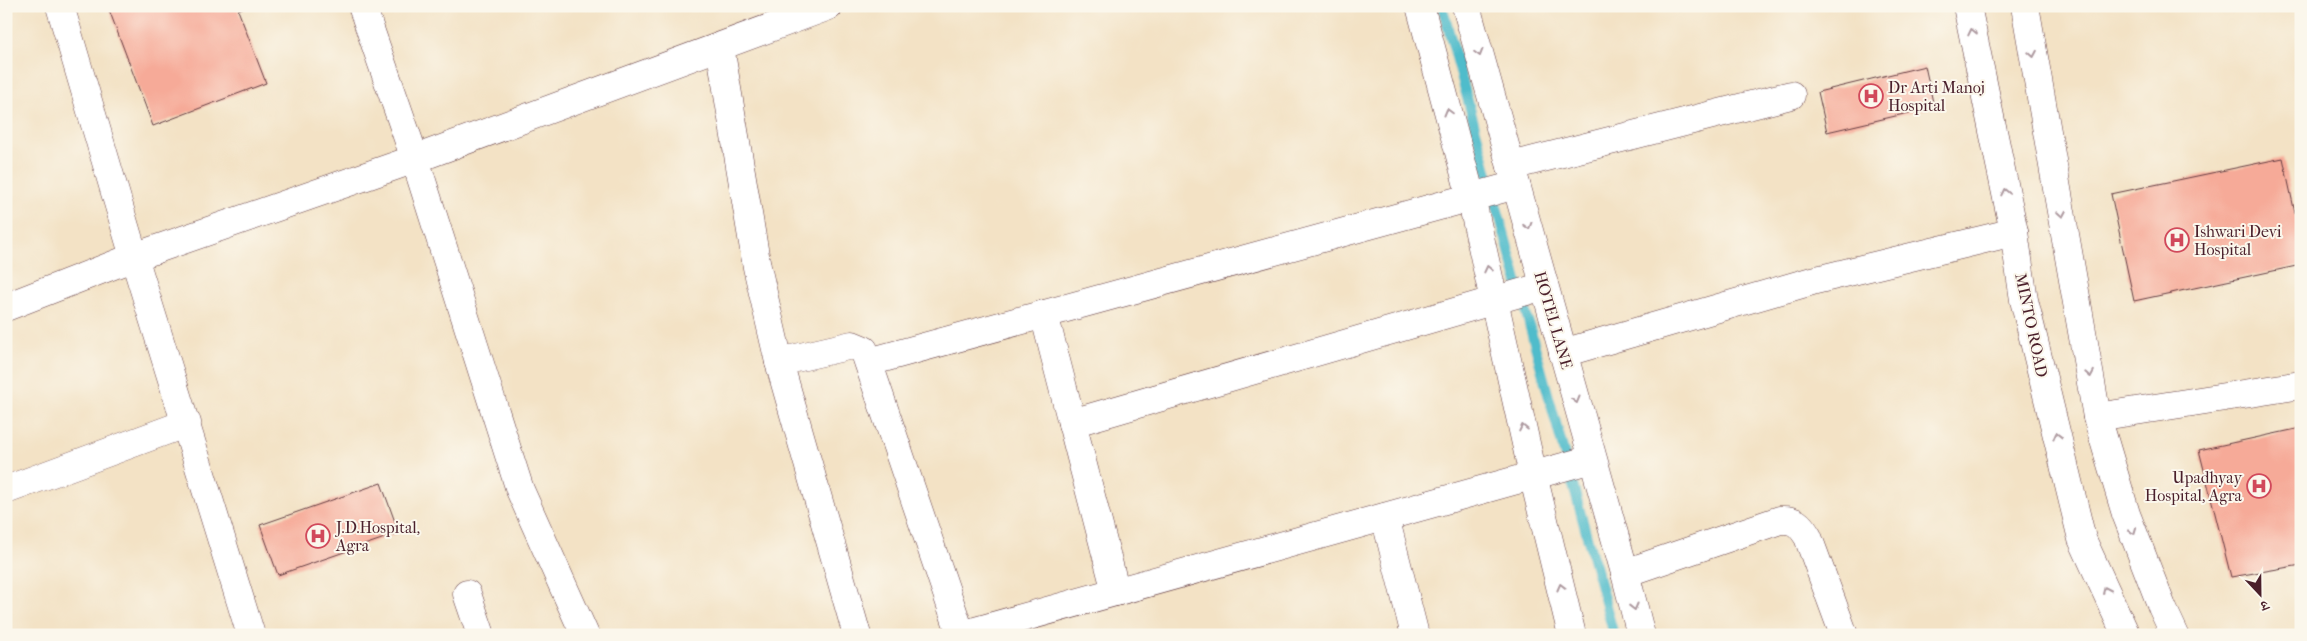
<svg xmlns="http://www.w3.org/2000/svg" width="2307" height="641" font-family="'IM FELL French Canon','Noto Serif Devanagari',serif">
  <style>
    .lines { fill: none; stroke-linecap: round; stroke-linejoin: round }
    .stream { stroke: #50bccb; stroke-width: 10 }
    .building { fill: #f6aa98 }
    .minor-casing { stroke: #633c42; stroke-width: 29 }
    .tertiary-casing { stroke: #633c42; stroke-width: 29 }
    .minor { stroke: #fff; stroke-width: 28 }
    .tertiary { stroke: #fff; stroke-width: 28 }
    .oneway { stroke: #ae9aa0 }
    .labels { text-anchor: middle; stroke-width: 4; stroke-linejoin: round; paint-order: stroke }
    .poi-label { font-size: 16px; fill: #4a1f2b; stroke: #fbf7ec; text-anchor: start }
    .street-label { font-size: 16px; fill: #4a1f2b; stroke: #fbf7ec }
  </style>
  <rect width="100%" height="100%" fill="#fbf7ec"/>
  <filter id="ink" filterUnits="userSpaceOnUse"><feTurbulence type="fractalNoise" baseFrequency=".02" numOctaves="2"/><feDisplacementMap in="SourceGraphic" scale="10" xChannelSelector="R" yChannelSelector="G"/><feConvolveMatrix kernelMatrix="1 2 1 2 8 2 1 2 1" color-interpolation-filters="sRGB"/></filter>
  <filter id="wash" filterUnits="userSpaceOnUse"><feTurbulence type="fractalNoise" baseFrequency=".0096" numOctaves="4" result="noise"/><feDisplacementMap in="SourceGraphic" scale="20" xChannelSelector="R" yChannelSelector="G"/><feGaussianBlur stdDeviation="1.12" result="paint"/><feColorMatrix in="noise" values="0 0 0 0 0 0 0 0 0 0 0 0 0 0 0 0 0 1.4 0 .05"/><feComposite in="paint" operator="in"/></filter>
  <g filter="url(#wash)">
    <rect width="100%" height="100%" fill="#f3e2c5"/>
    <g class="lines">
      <!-- stream -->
      <path class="stream" d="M1442,6L1614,635"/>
    </g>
    <g id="blocks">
      <!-- building -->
      <g class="building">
        <path d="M247,6L238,10L266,83L153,126L108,7Z"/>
        <path d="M1925,66L1934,107L1827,132L1818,92Z"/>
        <path d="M2283,158L2301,241V265L2134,301L2111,194Z"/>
        <path d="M2301,428V565L2231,577L2199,450Z"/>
        <path d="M381,483L399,533L278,575L260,525Z"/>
      </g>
    </g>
  </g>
  <g filter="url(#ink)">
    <use href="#blocks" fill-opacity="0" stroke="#633c42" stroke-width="1"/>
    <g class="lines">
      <!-- minor casing -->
      <g class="minor-casing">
        <g id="minor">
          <path d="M60,6L134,257L251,635"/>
          <path d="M362,6L415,159L520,490L585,635"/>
          <path d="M1420,6L1471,197L1533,475L1572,635"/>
          <path d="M1466,6L1625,573L1641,635"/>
          <path d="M720,47L757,267L779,362L857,635"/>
          <path d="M1511,166L1791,95"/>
          <path d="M6,307L134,257L415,159L829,6"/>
          <path d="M1044,314L1072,423"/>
          <path d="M1563,353L1812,281L2014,232"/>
          <path d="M779,362L852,345L864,350L961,635"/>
          <path d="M869,362L1516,185"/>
          <path d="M2097,417L2301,385"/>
          <path d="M6,490L187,423"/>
          <path d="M1385,517L1415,635"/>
          <path d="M1625,573L1780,520C1795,519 1800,524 1808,537L1844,635"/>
          <path d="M1116,592L1072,423L1544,286"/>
          <path d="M467,594L481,635"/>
          <path d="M961,635L1592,459"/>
        </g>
      </g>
      <!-- tertiary casing -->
      <g class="tertiary-casing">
        <g id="tertiary">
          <path d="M1967,6L2014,232L2024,300L2082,539L2126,635"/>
          <path d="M2025,6L2097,417L2126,514L2162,607L2175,635"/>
        </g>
      </g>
      <!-- minor -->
      <use href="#minor" class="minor"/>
      <!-- tertiary -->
      <use href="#tertiary" class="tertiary"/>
    </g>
    <!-- one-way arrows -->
    <defs><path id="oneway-chevron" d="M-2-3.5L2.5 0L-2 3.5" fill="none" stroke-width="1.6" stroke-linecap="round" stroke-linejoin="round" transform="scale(1.25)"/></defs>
    <g class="oneway">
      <use href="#oneway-chevron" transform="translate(1972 32) rotate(-102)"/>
      <use href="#oneway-chevron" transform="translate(1479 53) rotate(74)"/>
      <use href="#oneway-chevron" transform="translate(2033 54) rotate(80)"/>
      <use href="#oneway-chevron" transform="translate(1448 112) rotate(-105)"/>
      <use href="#oneway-chevron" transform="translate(2005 192) rotate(-102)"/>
      <use href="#oneway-chevron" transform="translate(2062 214) rotate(80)"/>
      <use href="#oneway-chevron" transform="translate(1528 226) rotate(74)"/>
      <use href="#oneway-chevron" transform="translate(1488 269) rotate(-103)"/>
      <use href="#oneway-chevron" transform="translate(2090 374) rotate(80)"/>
      <use href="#oneway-chevron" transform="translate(1576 400) rotate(75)"/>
      <use href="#oneway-chevron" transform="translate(1523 428) rotate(-102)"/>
      <use href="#oneway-chevron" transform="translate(2057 436) rotate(-104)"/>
      <use href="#oneway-chevron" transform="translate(2133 531) rotate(69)"/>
      <use href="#oneway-chevron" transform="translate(1561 587) rotate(-104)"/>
      <use href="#oneway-chevron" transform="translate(2106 590) rotate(-114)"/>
      <use href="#oneway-chevron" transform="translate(1634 607) rotate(76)"/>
    </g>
  </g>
  <!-- icons -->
  <defs>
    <g id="hospital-ring" transform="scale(1.25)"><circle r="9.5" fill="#fbf7ec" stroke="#d1495b" stroke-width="1.5"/><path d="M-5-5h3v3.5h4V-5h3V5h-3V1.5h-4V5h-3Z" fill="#d1495b"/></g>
  </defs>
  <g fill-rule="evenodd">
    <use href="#hospital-ring" x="1871" y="96"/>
    <use href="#hospital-ring" x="2177" y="240"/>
    <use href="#hospital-ring" x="2259" y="486"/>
    <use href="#hospital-ring" x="318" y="536"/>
  </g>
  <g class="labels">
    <!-- poi labels -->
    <g class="poi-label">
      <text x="1888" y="93">Dr Arti Manoj<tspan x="1888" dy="18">Hospital</tspan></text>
      <text x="2194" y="237">Ishwari Devi<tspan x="2194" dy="18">Hospital</tspan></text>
      <text x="2242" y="483" text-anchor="end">Upadhyay<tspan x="2242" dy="18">Hospital, Agra</tspan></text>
      <text x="336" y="533">J.D.Hospital,<tspan x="336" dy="18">Agra</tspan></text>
    </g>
    <!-- street labels -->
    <g class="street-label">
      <text transform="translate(1554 320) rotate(74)" y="6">HOTEL LANE</text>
      <text transform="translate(2032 325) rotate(78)" y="6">MINTO ROAD</text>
    </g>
  </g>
  <!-- margin -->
  <rect width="2307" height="641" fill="none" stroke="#fbf7ec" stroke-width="25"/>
  <!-- north arrow -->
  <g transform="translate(2260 594) rotate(158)" stroke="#fbf7ec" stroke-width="4" paint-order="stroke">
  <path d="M0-4L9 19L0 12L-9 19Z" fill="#4a1f2b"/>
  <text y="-8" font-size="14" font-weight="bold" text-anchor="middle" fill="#4a1f2b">उ</text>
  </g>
</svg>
